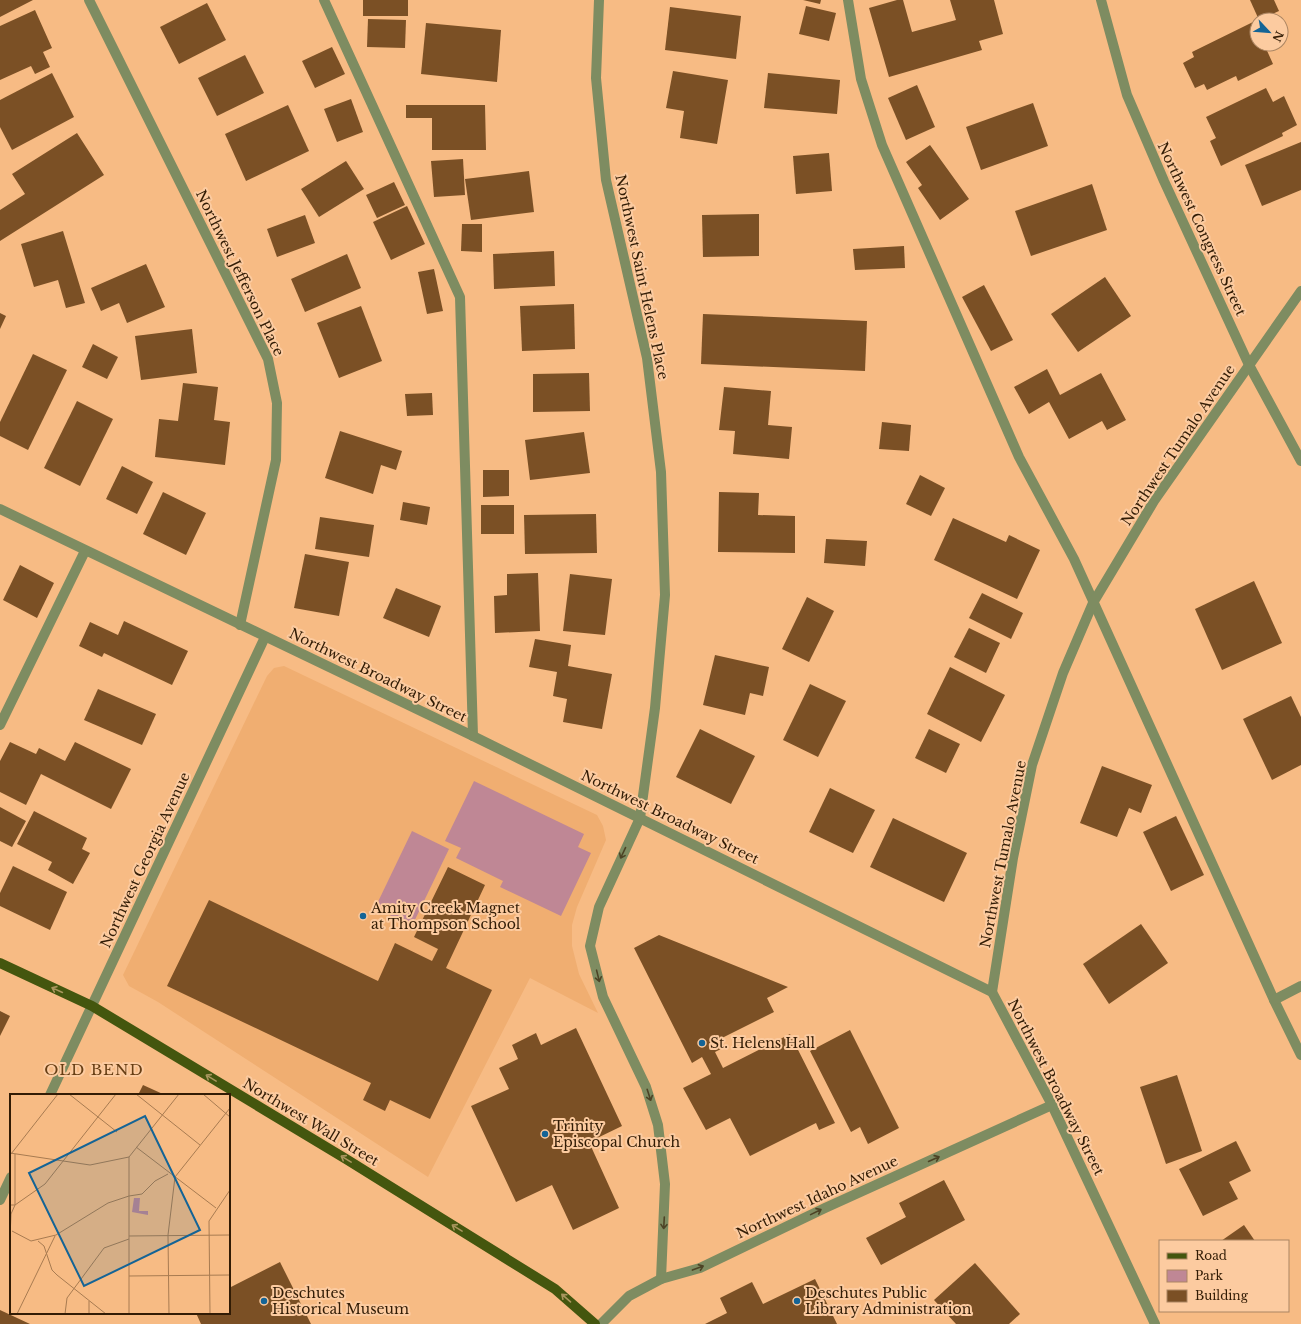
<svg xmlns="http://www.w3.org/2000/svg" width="1301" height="1324" font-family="'Libre Baskerville',serif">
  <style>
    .built { fill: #f0ae71 }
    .green { fill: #bf8795 }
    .building { fill: #7b5025 }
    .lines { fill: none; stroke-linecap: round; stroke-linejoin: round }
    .minor { stroke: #7e8c61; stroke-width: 10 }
    .major { stroke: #44560e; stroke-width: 10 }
    .oneway { stroke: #4d4325 }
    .oneway2 { stroke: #a9965e }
    .poi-dot { fill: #146496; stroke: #fccba0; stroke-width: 1.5 }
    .labels { text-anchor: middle; stroke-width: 4; stroke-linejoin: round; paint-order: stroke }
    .street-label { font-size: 14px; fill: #321c05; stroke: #fccba0 }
    .poi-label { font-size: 14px; fill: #321c05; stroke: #fccba0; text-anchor: start }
    .neighbourhood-label { font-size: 15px; letter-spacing: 1px; fill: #673e14; stroke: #fccba0 }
    .inset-road { fill: none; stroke: #a87b51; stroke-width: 1 }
    .view { fill: #146496; fill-opacity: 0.15; stroke: #146496; stroke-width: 2 }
    .inset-edge { fill: none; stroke: #321c05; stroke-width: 2 }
  </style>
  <rect width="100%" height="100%" fill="#f7bb84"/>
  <!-- built -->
  <path class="built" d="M284,666L597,815L603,826L606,840L577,907L572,925V946L579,974L598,1013L530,978L428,1177L158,1002L129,986L123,975L267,676L274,668Z"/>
  <!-- green -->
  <g class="green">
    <path d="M474,781L584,834L578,847L591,853L561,916L500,887L503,881L456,858L461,848L445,841Z"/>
    <path d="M412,831L449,849L412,926L375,908Z"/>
  </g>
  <!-- building -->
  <g class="building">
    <path d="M0,0H33L0,17Z"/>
    <rect x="363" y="0" width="45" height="16"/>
    <path d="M803,0H821L820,4Z"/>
    <path d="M897,0H903L912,32L956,20L950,0H994L1003,34L979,41L982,50L889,77L869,8Z"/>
    <path d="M1250,0H1274L1279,11L1259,20Z"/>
    <path d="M207,3L226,40L179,64L160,27Z"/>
    <path d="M806,6L836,13L829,41L799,34Z"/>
    <path d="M670,7L741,16L736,59L665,50Z"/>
    <path d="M35,10L52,48L43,52L50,67L35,74L31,66L0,80V26Z"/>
    <path d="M368,19L406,20L405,48L367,47Z"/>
    <path d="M1253,22L1257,30V44H1264L1273,64L1238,81L1236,76L1207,90L1204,84L1195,88L1183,63L1194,57L1192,52Z"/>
    <path d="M426,23L501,30L497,82L421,74Z"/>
    <path d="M332,47L345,74L315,88L302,61Z"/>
    <path d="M245,55L264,93L217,116L198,78Z"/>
    <path d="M673,71L728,80L717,144L680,138L684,111L666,108Z"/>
    <path d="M52,73L74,117L12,150L0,127V100Z"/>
    <path d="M768,73L840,80L837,114L764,108Z"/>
    <path d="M917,85L935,127L906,140L888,98Z"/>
    <path d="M1266,88L1273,102L1284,96L1297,125L1282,133L1283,136L1221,166L1210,141L1216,138L1206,117Z"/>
    <path d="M351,99L363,132L337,142L324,109Z"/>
    <path d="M1033,103L1048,146L981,170L966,127Z"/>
    <path d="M288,105L309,151L246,181L225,134Z"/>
    <path d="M406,105H485L486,150H432V118H406Z"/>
    <path d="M77,133L104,175L0,241V210L25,194L12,174Z"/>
    <path d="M1301,142V190L1262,206L1245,165Z"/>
    <path d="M930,145L969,199L940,220L918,188L922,185L906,162Z"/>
    <path d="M829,153L832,191L796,194L793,156Z"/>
    <path d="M463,159L465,195L434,197L431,161Z"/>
    <path d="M346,161L364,189L319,217L301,189Z"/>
    <path d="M529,171L534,212L471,220L465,179Z"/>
    <path d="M394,182L405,205L377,218L366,195Z"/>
    <path d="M1092,184L1107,230L1031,256L1015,211Z"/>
    <path d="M407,206L425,244L391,260L373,222Z"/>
    <path d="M759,214V256L703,257L702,215Z"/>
    <path d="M305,215L315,243L277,257L267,229Z"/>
    <path d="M462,224H482V252L461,251Z"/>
    <path d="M63,231L85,303L66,308L58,280L34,287L21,244Z"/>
    <path d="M904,246L905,268L855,270L853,249Z"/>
    <path d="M554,251L555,286L494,289L493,254Z"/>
    <path d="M347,254L361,288L305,312L291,279Z"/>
    <path d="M146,264L165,307L127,323L119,303L101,311L91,288Z"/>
    <path d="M434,269L443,311L427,314L418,272Z"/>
    <path d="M1105,277L1131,316L1078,352L1051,314Z"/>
    <path d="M984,285L1013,340L991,351L962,297Z"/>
    <path d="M574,304L575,349L522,351L520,306Z"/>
    <path d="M361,306L382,361L339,378L317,323Z"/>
    <path d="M0,313L6,316L0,329Z"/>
    <path d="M703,314L867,321L865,371L701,364Z"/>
    <path d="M192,329L197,373L141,380L135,336Z"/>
    <path d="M93,344L118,357L107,379L82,367Z"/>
    <path d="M33,354L67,370L28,450L0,436V422Z"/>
    <path d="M1047,369L1060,395L1101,373L1126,420L1107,430L1102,421L1069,439L1049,402L1029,414L1014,387Z"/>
    <path d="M589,373L590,411L533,412V374Z"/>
    <path d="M183,383L218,387L214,420L230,422L225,465L155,457L159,419L178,421Z"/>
    <path d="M724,387L771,391L768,425L792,427L789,459L733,454L735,431L719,430Z"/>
    <path d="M432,393L433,415L407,416L405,394Z"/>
    <path d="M77,401L113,419L80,486L44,468Z"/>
    <path d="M882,422L911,425L909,451L879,449Z"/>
    <path d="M340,431L402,451L396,470L381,465L373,494L325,478Z"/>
    <path d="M584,432L590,473L530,480L525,440Z"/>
    <path d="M122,466L153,482L137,514L106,499Z"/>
    <path d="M483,470H509V496L483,497Z"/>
    <path d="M920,475L945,488L931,516L906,504Z"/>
    <path d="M163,492L206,513L186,555L143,534Z"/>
    <path d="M719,492L759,493L758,515L795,516V553L718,552Z"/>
    <path d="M403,502L430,507L427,525L400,520Z"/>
    <rect x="481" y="505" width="33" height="29"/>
    <path d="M596,514L597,553L525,554L524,515Z"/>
    <path d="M320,517L374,525L369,557L315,549Z"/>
    <path d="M953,518L1006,542L1009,535L1040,550L1017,599L934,560Z"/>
    <path d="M826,539L867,541L865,566L824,563Z"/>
    <path d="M305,554L349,562L339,616L294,608Z"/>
    <path d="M20,565L54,583L37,618L3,600Z"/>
    <path d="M538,573L540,631L495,633L494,596L507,595V574Z"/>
    <path d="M570,574L612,579L605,635L563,631Z"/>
    <path d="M1254,581L1282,643L1222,670L1195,609Z"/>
    <path d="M396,588L441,606L429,637L383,618Z"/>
    <path d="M982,593L1023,613L1011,639L969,618Z"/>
    <path d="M807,597L834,611L809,662L782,649Z"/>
    <path d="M124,621L188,651L172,685L104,653L102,657L79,646L90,622L118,635Z"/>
    <path d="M969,628L1000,643L986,673L954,657Z"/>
    <path d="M535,639L571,645L568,666L612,674L602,729L563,722L567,699L553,696L557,672L529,667Z"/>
    <path d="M715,655L769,667L763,696L750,693L745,715L703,705Z"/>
    <path d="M950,667L1005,695L981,742L927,714Z"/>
    <path d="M810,684L846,701L818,757L783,740Z"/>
    <path d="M98,689L156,714L142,745L84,720Z"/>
    <path d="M1291,696L1301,717V765L1272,780L1243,719Z"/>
    <path d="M700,729L755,756L731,804L676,777Z"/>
    <path d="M929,729L960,744L946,773L915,758Z"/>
    <path d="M10,742L36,754L39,748L65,761L75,742L131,769L111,809L41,774L26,805L0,792V761Z"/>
    <path d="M1102,766L1152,785L1141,813L1129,808L1117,837L1080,823Z"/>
    <path d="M830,788L875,810L853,853L809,832Z"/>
    <path d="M0,807L26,821L12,847L0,841Z"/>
    <path d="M34,811L87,838L82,849L90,853L73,884L48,870L52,862L17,844Z"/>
    <path d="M1176,816L1204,875L1171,891L1143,832Z"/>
    <path d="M893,818L967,853L944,902L870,867Z"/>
    <path d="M13,866L67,892L50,930L0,906V893Z"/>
    <path d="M448,867L485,885L446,968L492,990L430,1119L390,1100L385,1111L363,1100L371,1083L167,986L209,900L378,981L395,943L432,961L438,949L414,937Z"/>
    <path d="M1141,924L1168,963L1109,1004L1083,964Z"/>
    <path d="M659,935L788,987L767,998L774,1012L720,1039L725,1047L715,1052L723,1068L790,1034L835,1123L819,1130L816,1123L750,1156L730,1118L706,1130L683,1088L711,1074L702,1057L692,1063L634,948Z"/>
    <path d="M0,1011L10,1016L0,1036Z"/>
    <path d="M576,1028L622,1126L589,1142L619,1208L573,1230L552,1185L516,1202L471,1106L509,1089L499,1068L518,1059L512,1045L536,1033L541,1045Z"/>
    <path d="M850,1030L899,1128L868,1144L860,1127L851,1132L810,1051Z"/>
    <path d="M1177,1075L1202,1151L1166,1164L1140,1087Z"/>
    <path d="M143,1085L165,1095H138Z"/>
    <path d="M1236,1141L1251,1171L1229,1182L1238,1199L1203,1216L1179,1169Z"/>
    <path d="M944,1180L965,1220L881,1265L866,1238L906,1217L899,1203Z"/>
    <path d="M1244,1225L1255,1241H1221Z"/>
    <path d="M280,1262L311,1324H201L196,1313H229V1288Z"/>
    <path d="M975,1263L1020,1314L1009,1324H956L934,1300Z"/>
    <path d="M815,1279L837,1324H705L727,1313L720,1298L752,1282L763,1304Z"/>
    <path d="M0,1310L30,1324H0Z"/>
  </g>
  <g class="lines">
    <!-- minor -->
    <g class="minor">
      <path d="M89,0L268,359L277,403L276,460L240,625"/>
      <path d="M324,0L460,297L473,736"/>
      <path d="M599,0L596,78L606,180L647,358L661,472L665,595L655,708L640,818L599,907L590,946L603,997L646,1087L658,1125L665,1184L661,1279"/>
      <path d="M848,0L861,79L882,145L1019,457L1074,559L1274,1000L1301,1055"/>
      <path d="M1101,0L1127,95L1164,181L1249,365L1301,461"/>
      <path d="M0,509L473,736L992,992L1052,1105L1155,1324"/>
      <path d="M0,725L85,551"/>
      <path d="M992,992L1013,858L1032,765L1063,673L1093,603L1154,501L1301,291"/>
      <path d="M1274,1000L1301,986"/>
      <path d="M50,1095L265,637"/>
      <path d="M0,1200L11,1177"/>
      <path d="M601,1324L629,1296L661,1279L700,1268L825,1208L1052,1105"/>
    </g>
    <!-- major -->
    <path class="major" d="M0,963L92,1006L346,1159L555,1289L595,1324"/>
  </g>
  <!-- one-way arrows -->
  <defs><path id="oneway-shaft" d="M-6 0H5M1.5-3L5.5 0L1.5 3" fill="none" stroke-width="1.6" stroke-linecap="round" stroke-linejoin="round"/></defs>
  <g class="oneway">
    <use href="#oneway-shaft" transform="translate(623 853) rotate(115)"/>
    <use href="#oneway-shaft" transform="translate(598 976) rotate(76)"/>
    <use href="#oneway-shaft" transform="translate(649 1095) rotate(72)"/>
    <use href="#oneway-shaft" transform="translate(934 1159) rotate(-24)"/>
    <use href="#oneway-shaft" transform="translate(816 1212) rotate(-26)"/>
    <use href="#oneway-shaft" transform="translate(664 1223) rotate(93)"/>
    <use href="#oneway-shaft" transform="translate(698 1268) rotate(-20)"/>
  </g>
  <g class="oneway2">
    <use href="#oneway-shaft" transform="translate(57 990) rotate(-155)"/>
    <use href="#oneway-shaft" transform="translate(211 1078) rotate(-149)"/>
    <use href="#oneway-shaft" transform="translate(346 1159) rotate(-149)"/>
    <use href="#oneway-shaft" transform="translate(457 1228) rotate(-148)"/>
    <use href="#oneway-shaft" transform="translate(566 1298) rotate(-139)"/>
  </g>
  <!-- markers -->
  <g class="poi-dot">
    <circle cx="363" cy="916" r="4"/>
    <circle cx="702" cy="1043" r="4"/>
    <circle cx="545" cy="1134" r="4"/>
    <circle cx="264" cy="1301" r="4"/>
    <circle cx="797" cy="1301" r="4"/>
  </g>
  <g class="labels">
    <!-- street labels -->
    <g class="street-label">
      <text transform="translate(1202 229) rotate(65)" y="5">Northwest Congress Street</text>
      <text transform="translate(240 273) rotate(64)" y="5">Northwest Jefferson Place</text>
      <text transform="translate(642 277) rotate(78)" y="5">Northwest Saint Helens Place</text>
      <text transform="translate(1178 445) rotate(-56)" y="5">Northwest Tumalo Avenue</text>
      <text transform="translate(378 675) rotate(26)" y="5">Northwest Broadway Street</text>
      <text transform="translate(670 817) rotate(26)" y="5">Northwest Broadway Street</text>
      <text transform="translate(1003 854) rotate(-79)" y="5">Northwest Tumalo Avenue</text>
      <text transform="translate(145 860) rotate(-65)" y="5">Northwest Georgia Avenue</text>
      <text transform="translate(1056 1087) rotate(63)" y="5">Northwest Broadway Street</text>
      <text transform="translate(311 1122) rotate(31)" y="5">Northwest Wall Street</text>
      <text transform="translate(817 1197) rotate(-25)" y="5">Northwest Idaho Avenue</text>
    </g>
    <!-- poi labels -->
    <g class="poi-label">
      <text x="371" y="913">Amity Creek Magnet<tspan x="371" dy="16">at Thompson School</tspan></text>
      <text x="710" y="1048">St. Helens Hall</text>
      <text x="553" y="1131">Trinity<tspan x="553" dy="16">Episcopal Church</tspan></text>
      <text x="272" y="1298">Deschutes<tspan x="272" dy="16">Historical Museum</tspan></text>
      <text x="805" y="1298">Deschutes Public<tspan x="805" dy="16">Library Administration</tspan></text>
    </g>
    <!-- neighbourhood labels -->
    <g class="neighbourhood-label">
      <text x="94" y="1075">OLD BEND</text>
    </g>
  </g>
  <!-- overview -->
  <g transform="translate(10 1094)">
    <rect width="220" height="220" fill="#f7bb84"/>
    <path d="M124,104H130L129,117H138V121L122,118Z" fill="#bf8795"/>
    <path class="inset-road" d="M59,0L107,38M126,0L190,51M193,0L220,23M126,53L206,114M0,59L80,71L119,63M1,60L48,0M0,111H5V60M2,137L21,147L46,141L98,109L119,102L132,100L145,87L158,80M119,142L220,141M0,144L1,120L5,111L35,90L106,0M28,147L34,152L42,176L47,181L96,220M119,182L220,181M7,220L45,142M55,220L57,204L94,154L119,145M79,220V207M119,220V63L169,0M159,220L158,141L165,83L220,14M200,220L199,127L220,96"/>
    <path class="view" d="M135,22L190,136L74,192L19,79Z"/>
    <rect width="220" height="220" class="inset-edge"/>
  </g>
  <!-- legend -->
  <rect x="1159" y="1240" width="130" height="72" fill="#fccba0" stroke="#ab8562"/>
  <rect x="1167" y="1253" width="20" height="6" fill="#44560e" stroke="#ab8562"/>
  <text x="1195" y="1260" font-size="12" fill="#321c05">Road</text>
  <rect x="1167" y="1270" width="20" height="12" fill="#bf8795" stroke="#ab8562"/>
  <text x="1195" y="1280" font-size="12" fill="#321c05">Park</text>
  <rect x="1167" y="1290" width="20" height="12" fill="#7b5025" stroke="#ab8562"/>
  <text x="1195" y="1300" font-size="12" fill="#321c05">Building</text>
  <!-- north arrow -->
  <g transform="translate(1269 32) rotate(116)"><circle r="19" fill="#fccba0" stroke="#ab8562"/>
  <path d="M0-3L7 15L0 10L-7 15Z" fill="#146496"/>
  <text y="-6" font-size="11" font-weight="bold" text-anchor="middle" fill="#321c05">N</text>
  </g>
</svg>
